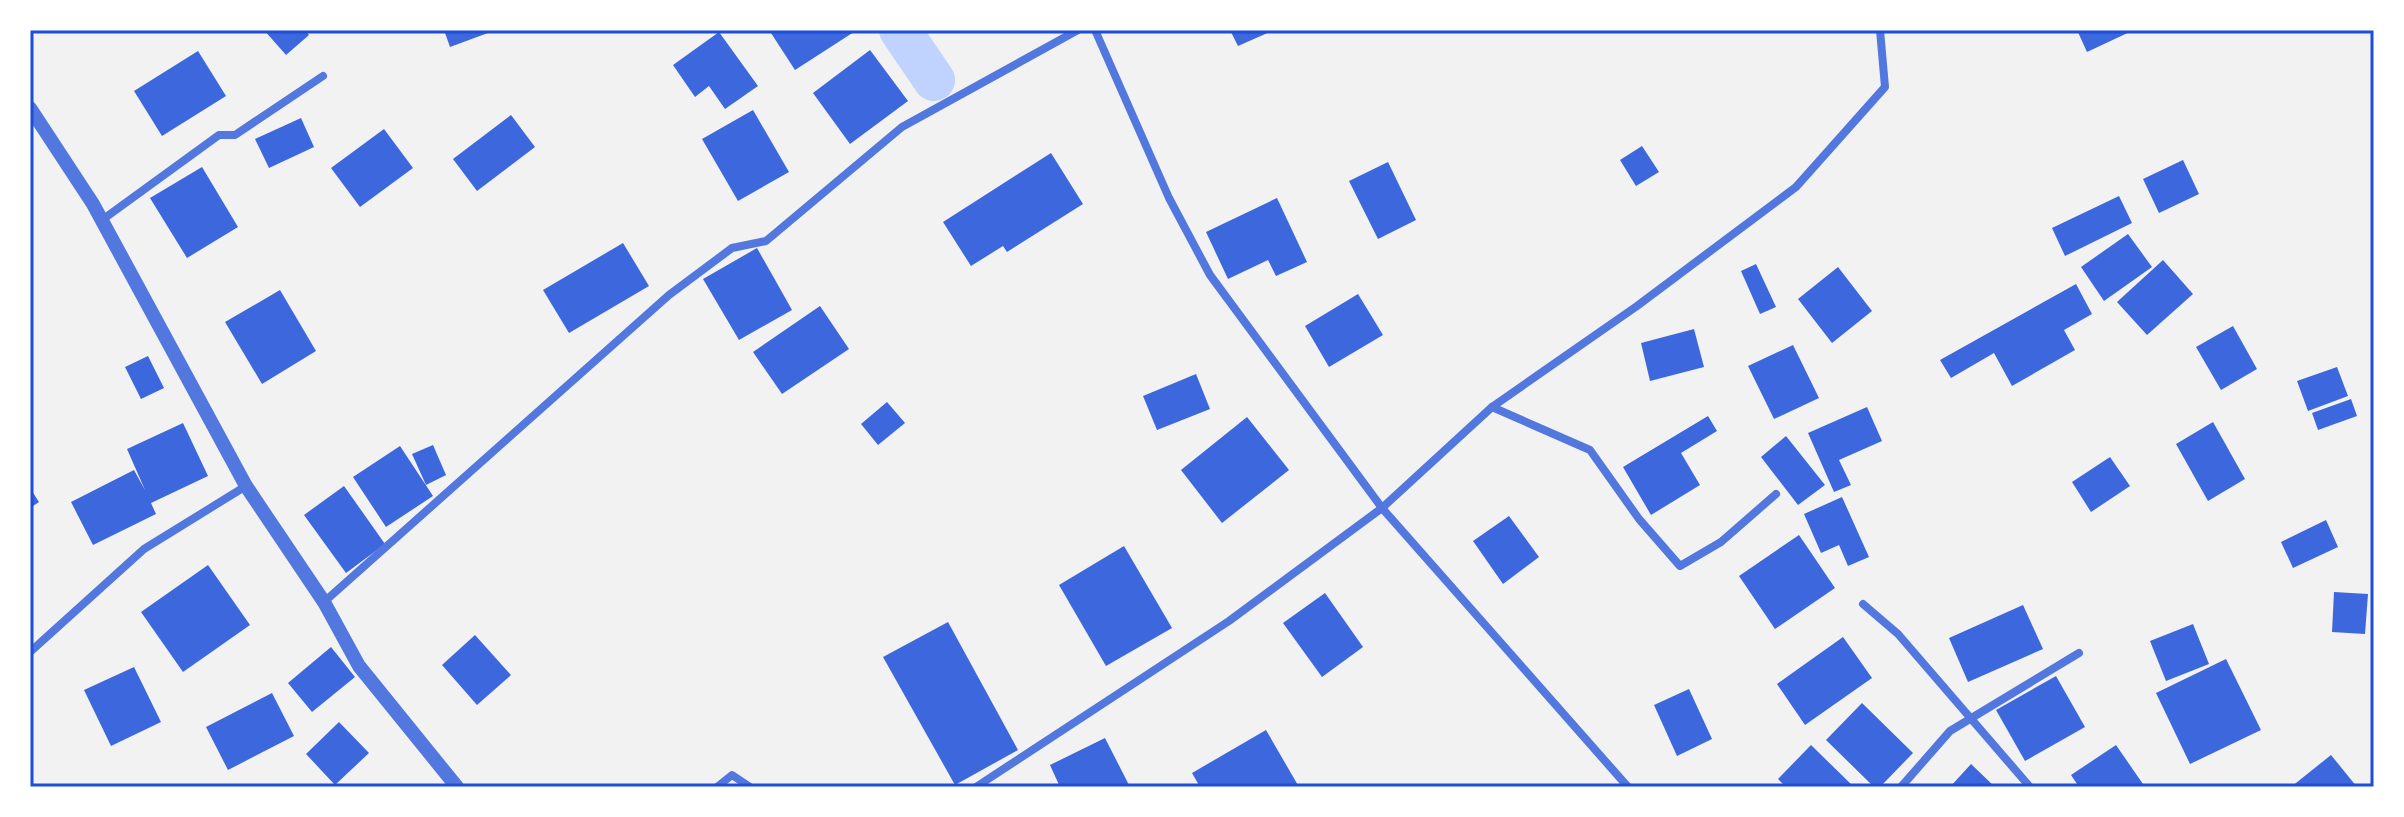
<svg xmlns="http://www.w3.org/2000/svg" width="2404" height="817" font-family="Mulish,sans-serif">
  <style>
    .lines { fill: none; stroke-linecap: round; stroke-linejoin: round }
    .canal { stroke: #bfd3fe; stroke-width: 42 }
    .building { fill: #3d67dc }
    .minor { stroke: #5277de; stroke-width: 8 }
    .tertiary { stroke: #5277de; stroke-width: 14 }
    .neatline { fill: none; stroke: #1d4ed8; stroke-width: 3 }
  </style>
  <rect width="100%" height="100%" fill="#f2f2f2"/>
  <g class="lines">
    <!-- canal -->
    <path class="canal" d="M900,30L934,80"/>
  </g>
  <!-- building -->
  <g class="building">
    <path d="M264,30H305L309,35L286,55Z"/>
    <path d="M444,30H496L450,47Z"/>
    <path d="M769,30H857L795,70Z"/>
    <path d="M1230,30H1274L1238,46Z"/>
    <path d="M2077,30H2134L2087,52Z"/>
    <path d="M719,32L758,86L725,109L709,86L695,97L673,65Z"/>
    <path d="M870,50L908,101L850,144L813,93Z"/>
    <path d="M198,51L226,96L162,136L134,91Z"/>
    <path d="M753,110L789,172L738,201L702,139Z"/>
    <path d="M511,115L535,147L477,191L453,159Z"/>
    <path d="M301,118L314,147L269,168L255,139Z"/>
    <path d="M384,129L413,168L360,207L331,168Z"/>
    <path d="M1642,146L1659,172L1636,186L1620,160Z"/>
    <path d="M1051,153L1083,204L1007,252L1003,246L971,266L943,222Z"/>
    <path d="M2183,160L2199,194L2159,213L2143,179Z"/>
    <path d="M1388,162L1416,220L1378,239L1349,181Z"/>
    <path d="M202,167L238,227L187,258L150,198Z"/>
    <path d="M2119,196L2132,223L2065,256L2052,228Z"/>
    <path d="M1277,198L1307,262L1276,276L1268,260L1228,279L1206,232Z"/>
    <path d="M2128,234L2152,267L2104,301L2081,267Z"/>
    <path d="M623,243L649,286L569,333L543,290Z"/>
    <path d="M757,248L792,310L739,340L703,279Z"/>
    <path d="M2163,260L2193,294L2147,335L2117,302Z"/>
    <path d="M1756,264L1776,307L1760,314L1741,271Z"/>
    <path d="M1838,267L1872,311L1832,343L1798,299Z"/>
    <path d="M2076,284L2092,314L2064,330L2075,350L2012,386L1994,353L1951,378L1940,360Z"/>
    <path d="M280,290L316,351L262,384L225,322Z"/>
    <path d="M1358,294L1383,335L1329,367L1305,326Z"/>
    <path d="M820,306L849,349L782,394L753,352Z"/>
    <path d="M2233,326L2257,369L2221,390L2196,347Z"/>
    <path d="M1694,329L1704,367L1650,381L1641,343Z"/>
    <path d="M1793,345L1819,398L1774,419L1748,366Z"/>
    <path d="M148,356L164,388L141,399L125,367Z"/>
    <path d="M2337,367L2348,396L2308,411L2297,381Z"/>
    <path d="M1196,374L1210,409L1157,430L1143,396Z"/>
    <path d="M2351,399L2357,416L2318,430L2312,413Z"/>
    <path d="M887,402L905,423L878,445L861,424Z"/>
    <path d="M1867,407L1882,441L1839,460L1851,485L1834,492L1808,433Z"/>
    <path d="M1708,416L1717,431L1681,453L1700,485L1651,515L1623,467Z"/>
    <path d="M1247,417L1289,470L1222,523L1181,470Z"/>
    <path d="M2213,422L2245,479L2208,501L2176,444Z"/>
    <path d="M183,423L208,476L151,503L156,514L93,545L71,502L134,470L145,490L127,449Z"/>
    <path d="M1786,436L1825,485L1798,505L1761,457Z"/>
    <path d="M433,445L446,475L426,485L412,454Z"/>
    <path d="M400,446L433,496L386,527L353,477Z"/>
    <path d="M2110,457L2130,486L2091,512L2072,482Z"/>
    <path d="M344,486L385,544L346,573L304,515Z"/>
    <path d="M30,488L39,502L30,508Z"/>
    <path d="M1842,497L1869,557L1848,566L1839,545L1821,553L1804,514Z"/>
    <path d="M1509,516L1539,557L1503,584L1473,541Z"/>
    <path d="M2326,520L2338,547L2293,568L2281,542Z"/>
    <path d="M1799,535L1835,588L1775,629L1739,576Z"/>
    <path d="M1124,546L1172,628L1106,666L1059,585Z"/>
    <path d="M208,565L250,625L183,672L141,612Z"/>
    <path d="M2334,592L2368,594L2365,634L2332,632Z"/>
    <path d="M1325,593L1363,647L1322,677L1283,623Z"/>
    <path d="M2023,605L2043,649L1968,682L1949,638Z"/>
    <path d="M948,622L1018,750L955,785L883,657Z"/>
    <path d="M2193,624L2209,664L2166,681L2150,641Z"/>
    <path d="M475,635L511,675L477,705L442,665Z"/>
    <path d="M1843,637L1872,678L1805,725L1777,684Z"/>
    <path d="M331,647L355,677L312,712L288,683Z"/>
    <path d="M2226,659L2261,730L2190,764L2156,693Z"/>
    <path d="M134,667L161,722L111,746L84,690Z"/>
    <path d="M2056,676L2085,727L2025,761L1996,710Z"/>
    <path d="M1689,689L1712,739L1677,756L1654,705Z"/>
    <path d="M272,693L294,736L228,770L206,727Z"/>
    <path d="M1862,703L1913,753L1880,787H1874L1826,740Z"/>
    <path d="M339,722L369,753L335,785L306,754Z"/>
    <path d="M1266,730L1299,787H1200L1192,773Z"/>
    <path d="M1105,738L1130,787H1060L1050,765Z"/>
    <path d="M1811,745L1854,787H1786L1778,779Z"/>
    <path d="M2116,745L2145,787H2079L2071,775Z"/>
    <path d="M2331,755L2357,787H2291Z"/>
    <path d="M1971,764L1995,787H1950Z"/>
  </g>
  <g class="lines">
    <!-- minor -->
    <g class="minor">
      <path d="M1095,30L1169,198L1210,275L1382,508L1628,787"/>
      <path d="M102,220L219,135H235L323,76"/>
      <path d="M1492,407L1590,450L1639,519L1680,566L1721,542L1776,494"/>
      <path d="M324,602L669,295L732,248L766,241L902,127L1078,30"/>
      <path d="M1863,604L1898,634L2030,787"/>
      <path d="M30,652L144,549L246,486"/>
      <path d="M717,787L732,775L750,787"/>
      <path d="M976,787L1229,621L1382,508L1492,407L1637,306L1796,187L1885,87L1880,30"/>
      <path d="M1901,787L1950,731L2079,653"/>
    </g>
    <!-- tertiary -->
    <path class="tertiary" d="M30,108L93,204L246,486L324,602L359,666L457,787"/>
  </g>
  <!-- border -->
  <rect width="2404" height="817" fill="none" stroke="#ffffff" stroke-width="64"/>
  <rect x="32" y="32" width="2340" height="753" class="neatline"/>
</svg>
